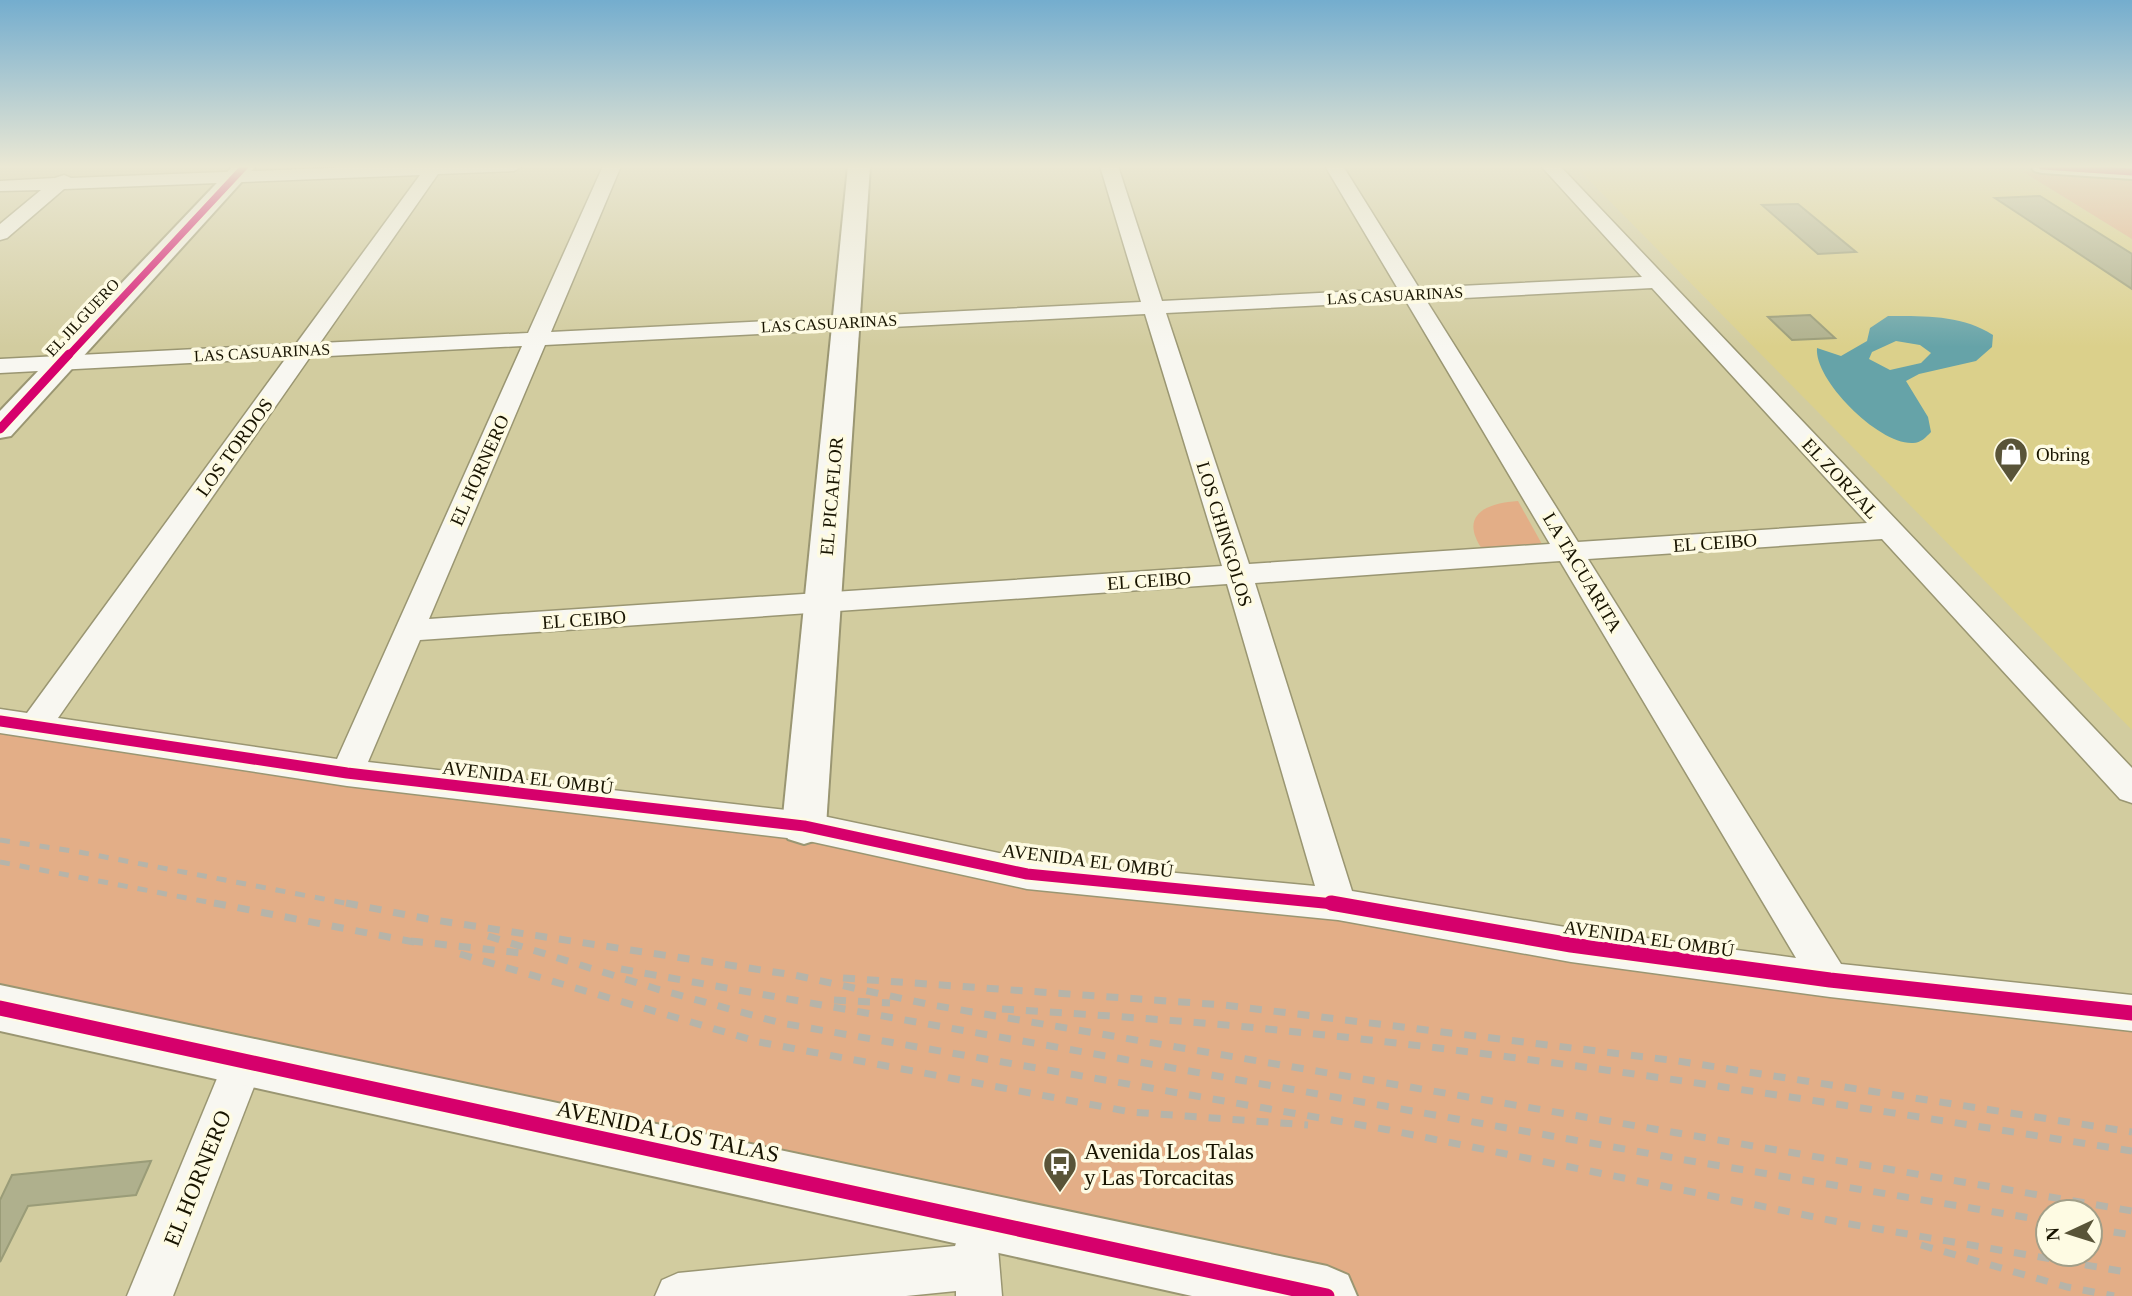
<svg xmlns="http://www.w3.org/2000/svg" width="2132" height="1296" font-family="'Times New Roman',serif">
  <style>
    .built { fill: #dbd08b }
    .green { fill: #e3ae87; fill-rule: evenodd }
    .water { fill: #66a3a8; fill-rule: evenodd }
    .building { fill: #afb08d; stroke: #9a9c78; stroke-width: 2 }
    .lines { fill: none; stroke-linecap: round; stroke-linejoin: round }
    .street-casing { stroke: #9a9672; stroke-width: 3 }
    .secondary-casing { stroke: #9a9672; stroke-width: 4 }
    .street { fill: #f8f7f1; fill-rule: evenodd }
    .secondary { fill: #f8f7f1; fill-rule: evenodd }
    .rail-far1 { stroke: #b6b4a9; stroke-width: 5; stroke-dasharray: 10 10; stroke-linecap: butt }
    .rail { stroke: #b6b4a9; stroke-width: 7; stroke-dasharray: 12 12; stroke-linecap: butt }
    .cycleway-far3-casing { stroke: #fefbe3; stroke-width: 10 }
    .cycleway-far2-casing { stroke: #fefbe3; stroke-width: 12 }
    .cycleway-far1-casing { stroke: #fefbe3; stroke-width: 16 }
    .cycleway-casing { stroke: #fefbe3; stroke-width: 19 }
    .cycleway-far3 { stroke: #d6006c; stroke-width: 7 }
    .cycleway-far2 { stroke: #d6006c; stroke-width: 9 }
    .cycleway-far1 { stroke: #d6006c; stroke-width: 11 }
    .cycleway { stroke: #d6006c; stroke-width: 15 }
    .labels { text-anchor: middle; stroke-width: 7; stroke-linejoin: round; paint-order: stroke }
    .far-street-label { font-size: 16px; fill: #181400; stroke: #fefbe3 }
    .street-label { font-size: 19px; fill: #181400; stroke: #fefbe3 }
    .poi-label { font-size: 19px; fill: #181400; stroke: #fefbe3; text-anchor: start }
    .near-street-label { font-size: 23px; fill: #181400; stroke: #fefbe3 }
    .near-poi-label { font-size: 23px; fill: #181400; stroke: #fefbe3; text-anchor: start }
  </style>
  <rect width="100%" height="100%" fill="#d2cc9f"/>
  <!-- built -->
  <path class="built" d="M1575,166H1814L1876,171L1961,167L2022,171L2132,239V730Z"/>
  <!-- green -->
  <g class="green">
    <path d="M2022,171L2132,179V239Z"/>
    <path d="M1518,501L1543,546L1482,549C1459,515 1486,503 1518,501Z"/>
    <path d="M0,721L804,826L1027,874L2132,1013V1296H1327L0,1008ZM2048,1212H2090V1254H2048Z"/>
  </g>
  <!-- water -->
  <path class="water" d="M1888,316C1925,316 1962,315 1993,335L1992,347L1976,361L1919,374L1906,381L1928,417L1931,432C1926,437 1921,443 1913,443C1879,445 1814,380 1817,348L1841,356L1867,341L1870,328ZM1896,341L1920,345L1931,353L1921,363L1890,370L1869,359L1872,352Z"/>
  <!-- building -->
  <g class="building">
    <path d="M2040,196L2132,254V289L1995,198Z"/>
    <path d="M1798,204L1856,252L1818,254L1762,205Z"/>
    <path d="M1810,315L1835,338L1792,340L1768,317Z"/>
    <path d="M151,1161L136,1195L28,1206L0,1262V1200L12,1175Z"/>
  </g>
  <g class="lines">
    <!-- street casing -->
    <g class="street-casing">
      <g id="street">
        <path d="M381,166H523L514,171L438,174L320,343L528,333L603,166H621L551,332L1141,302L1100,166H1118L1162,301L1398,289L1325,166H1343L1419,288L1642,277L1541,166H1560L2132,768V803L2120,799L1882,539L1588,559L1841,964L2132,995V1031L1830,997L1571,962L1338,920L1027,889L804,840L347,786L0,733V709L27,713L286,358L0,373V359L296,344L420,175L64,189L7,238L0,240V224L41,190L0,191V181L55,178L64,175L71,178ZM1652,288L1867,523L1578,542L1426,300ZM1406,301L1550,544L1249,564L1166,313ZM1145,314L1222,566L429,619L545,345ZM522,346L337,759L58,718L310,357ZM1560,561L1796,958L1571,928L1352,891L1255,583ZM1227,584L1315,886L1027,859L804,812L368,762L420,640Z"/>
        <path d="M244,1042L258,1047L264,1061L173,1296H127L230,1047Z"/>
        <path d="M976,1226L992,1232L998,1248L1002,1296H956V1291L906,1296H655L662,1280L678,1273L955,1246L960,1232Z"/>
      </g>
    </g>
    <!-- secondary casing -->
    <g class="secondary-casing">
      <g id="secondary">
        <path d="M233,166H256L11,436L0,438V411Z"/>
        <path d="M848,166H870L826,826L820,839L804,844L788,839L782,826Z"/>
        <path d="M2031,166H2132V179L2042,173L2034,171Z"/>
        <path d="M0,985L1327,1266L1348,1275L1357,1296H1192L0,1031Z"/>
      </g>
    </g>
    <!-- street -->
    <use href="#street" class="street"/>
    <!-- secondary -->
    <use href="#secondary" class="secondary"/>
    <!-- rail-far1 -->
    <g class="rail-far1">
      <path d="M0,840L79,852L355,905"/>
      <path d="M0,862L223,905"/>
    </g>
    <!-- rail -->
    <g class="rail">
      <path d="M214,903L419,943"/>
      <path d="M346,903L428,919L794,975L932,1005L2132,1211"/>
      <path d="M488,936L657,989L781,1023L1389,1130L1844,1223L2132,1273"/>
      <path d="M411,941L521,953"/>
      <path d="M460,954L759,1042L1131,1112L1308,1125"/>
      <path d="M621,969L1691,1161L2048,1221"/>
      <path d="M843,978L1224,1005L1678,1061L2132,1132"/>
      <path d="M834,1000L890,1003"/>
      <path d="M1002,1009C1097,1015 1193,1021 1287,1031C1570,1060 1851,1106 2132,1151"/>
      <path d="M2090,1228L2132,1235"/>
      <path d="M1921,1245L2067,1287L2114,1296"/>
    </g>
    <!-- cycleway-far3 casing -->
    <g class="cycleway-far3-casing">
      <g id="cycleway-far3">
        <path d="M2042,166L2132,172"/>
        <path d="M68,356L245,166"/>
      </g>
    </g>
    <!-- cycleway-far2 casing -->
    <g class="cycleway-far2-casing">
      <path id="cycleway-far2" d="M0,429L69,354"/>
    </g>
    <!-- cycleway-far1 casing -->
    <g class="cycleway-far1-casing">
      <path id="cycleway-far1" d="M0,721L347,773L804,826L1027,874L1344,905"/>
    </g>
    <!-- cycleway casing -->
    <g class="cycleway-casing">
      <g id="cycleway">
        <path d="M1331,903L1571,945L1830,980L2132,1013"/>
        <path d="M0,1008L1327,1296"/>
      </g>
    </g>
    <!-- cycleway-far3 -->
    <use href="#cycleway-far3" class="cycleway-far3"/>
    <!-- cycleway-far2 -->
    <use href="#cycleway-far2" class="cycleway-far2"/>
    <!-- cycleway-far1 -->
    <use href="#cycleway-far1" class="cycleway-far1"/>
    <!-- cycleway -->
    <use href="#cycleway" class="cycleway"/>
  </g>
  <!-- sky -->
  <linearGradient id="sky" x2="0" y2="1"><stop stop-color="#74adce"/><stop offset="0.48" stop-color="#ebe8d4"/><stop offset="1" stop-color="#ebe8d4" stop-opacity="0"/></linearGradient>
  <rect width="2132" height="347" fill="url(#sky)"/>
  <!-- icons -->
  <defs>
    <g id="shop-pin" transform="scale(1.75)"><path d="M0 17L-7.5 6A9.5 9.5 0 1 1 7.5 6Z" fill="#595438" stroke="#fefbe3"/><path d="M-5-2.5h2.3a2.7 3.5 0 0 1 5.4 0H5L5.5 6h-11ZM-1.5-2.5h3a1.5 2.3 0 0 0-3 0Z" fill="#fff"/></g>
    <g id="bus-pin" transform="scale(1.75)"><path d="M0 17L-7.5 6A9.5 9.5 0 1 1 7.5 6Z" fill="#595438" stroke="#fefbe3"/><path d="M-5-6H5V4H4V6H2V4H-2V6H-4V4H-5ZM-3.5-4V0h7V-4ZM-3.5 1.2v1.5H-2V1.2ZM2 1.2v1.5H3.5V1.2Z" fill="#fff"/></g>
  </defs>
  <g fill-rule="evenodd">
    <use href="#shop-pin" x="2011" y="454"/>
    <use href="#bus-pin" x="1060" y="1164"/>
  </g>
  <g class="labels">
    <!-- far-street labels -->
    <g class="far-street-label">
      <text transform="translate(1395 295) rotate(-3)" y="6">LAS CASUARINAS</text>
      <text transform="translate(82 317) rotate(-47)" y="6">EL JILGUERO</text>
      <text transform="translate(829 323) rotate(-3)" y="6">LAS CASUARINAS</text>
      <text transform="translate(262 352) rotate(-3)" y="6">LAS CASUARINAS</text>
    </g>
    <!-- street labels -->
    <g class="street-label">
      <text transform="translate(234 447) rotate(-54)" y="7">LOS TORDOS</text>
      <text transform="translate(479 470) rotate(-66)" y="7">EL HORNERO</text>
      <text transform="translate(1841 478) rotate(47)" y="7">EL ZORZAL</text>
      <text transform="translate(831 496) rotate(-85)" y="7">EL PICAFLOR</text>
      <text transform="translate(1225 534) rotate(73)" y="7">LOS CHINGOLOS</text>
      <text transform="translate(1715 542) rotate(-4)" y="7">EL CEIBO</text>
      <text transform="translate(1583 572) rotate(59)" y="7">LA TACUARITA</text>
      <text transform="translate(1149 580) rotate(-4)" y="7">EL CEIBO</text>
      <text transform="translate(584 619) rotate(-4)" y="7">EL CEIBO</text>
      <text transform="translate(528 777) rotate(7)" y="7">AVENIDA EL OMBÚ</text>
      <text transform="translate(1088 860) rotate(7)" y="7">AVENIDA EL OMBÚ</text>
      <text transform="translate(1649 938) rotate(8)" y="7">AVENIDA EL OMBÚ</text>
    </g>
    <!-- poi labels -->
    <g class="poi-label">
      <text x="2036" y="461">Obring</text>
    </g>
    <!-- near-street labels -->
    <g class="near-street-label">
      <text transform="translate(668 1131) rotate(12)" y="8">AVENIDA LOS TALAS</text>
      <text transform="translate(197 1178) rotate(-68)" y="8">EL HORNERO</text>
    </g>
    <!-- near-poi labels -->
    <g class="near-poi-label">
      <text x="1084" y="1159">Avenida Los Talas<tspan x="1084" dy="26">y Las Torcacitas</tspan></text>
    </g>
  </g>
  <!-- north arrow -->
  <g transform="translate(2069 1233) rotate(266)"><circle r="33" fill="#fefbe3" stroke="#a29f88" stroke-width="2"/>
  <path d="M0-5L12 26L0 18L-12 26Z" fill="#595438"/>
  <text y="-10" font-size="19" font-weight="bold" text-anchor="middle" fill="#181400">N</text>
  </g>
</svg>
